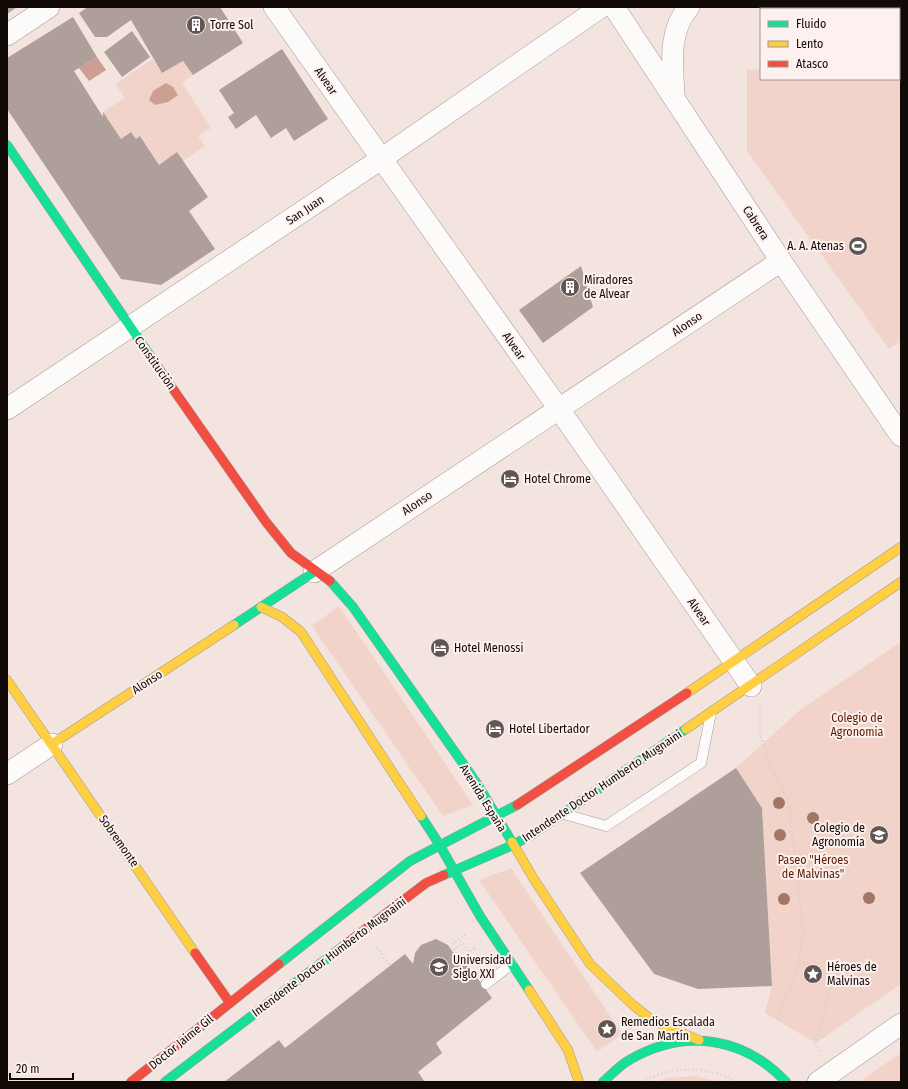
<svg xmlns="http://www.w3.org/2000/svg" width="908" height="1089" font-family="'Fira Sans Condensed',sans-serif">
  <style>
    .green { fill: #f1d3c9 }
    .water { fill: #cc9f92 }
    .building { fill: #af9f9a }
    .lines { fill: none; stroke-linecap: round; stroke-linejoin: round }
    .lane-casing { stroke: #a59a97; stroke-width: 11 }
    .street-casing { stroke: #a59a97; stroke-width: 22 }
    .fast-casing { stroke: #a59a97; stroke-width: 10 }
    .slow-casing { stroke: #a59a97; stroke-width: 10 }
    .jam-casing { stroke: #a59a97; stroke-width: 10 }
    .path { stroke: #d3cecc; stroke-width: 2.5; stroke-dasharray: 1 3; stroke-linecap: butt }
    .lane { stroke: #fdfbfa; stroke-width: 10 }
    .street { stroke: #fdfbfa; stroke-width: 21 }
    .fast { stroke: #16e098; stroke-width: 9 }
    .slow { stroke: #ffcf43; stroke-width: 9 }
    .jam { stroke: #f24e42; stroke-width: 9 }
    .tree { fill: #a27565 }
    .labels { text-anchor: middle; stroke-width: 4; stroke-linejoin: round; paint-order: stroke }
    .poi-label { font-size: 12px; fill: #120a07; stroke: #fcf1ee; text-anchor: start }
    .street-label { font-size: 12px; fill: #120a07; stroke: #fcf1ee }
    .park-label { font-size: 12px; fill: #5f1a00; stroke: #fcf1ee }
  </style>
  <rect width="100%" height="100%" fill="#f3e4e0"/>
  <!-- green -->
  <g class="green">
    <path d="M899,19H901V341L889,349L747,151V69L761,70V79H899Z"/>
    <path d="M153,59L162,73L183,61L193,75L182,83L211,128L198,136L205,146L183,161L177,152L159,165L141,136L136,139L131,132L121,139L103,112L125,98L115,84Z"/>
    <path d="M339,606L473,805L443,816L312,626Z"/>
    <path d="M901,642V984L816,1043L765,1013L772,986L762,808L736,768L800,710Z"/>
    <path d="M511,868L622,1034L597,1052L479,880Z"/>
    <path d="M901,1053V1082H862L863,1079Z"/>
    <path d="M696,1076L720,1082H658L667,1078Z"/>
  </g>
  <!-- water -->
  <g class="water">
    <path d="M97,57L106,70L89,81L79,68Z"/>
    <path d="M166,83L173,87L178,95L168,102L155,105L149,100L153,91Z"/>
  </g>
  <!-- building -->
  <g class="building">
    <path d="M7,7H17L7,14Z"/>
    <path d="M88,7H220L243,43L193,75L183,61L162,73L131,20L107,37H95L79,13Z"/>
    <path d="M73,17L97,57L74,71L103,117V112L121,139L131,132L136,139L140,136L159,165L177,152L208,197L189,211L215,249L161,285L121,279L7,109V58Z"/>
    <path d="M132,31L150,57L122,77L104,52Z"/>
    <path d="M282,49L328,119L294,141L286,128L271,138L256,115L236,129L228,117L234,113L219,90Z"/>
    <path d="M581,266L593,307L543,343L519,310Z"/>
    <path d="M736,768L762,808L772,986L698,989L654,974L580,873Z"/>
    <path d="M436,939L448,945L459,961L463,958L492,998L436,1043L442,1053L418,1072L424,1081L422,1082H224L279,1040L285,1048L405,954L413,964L415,953L421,945Z"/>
  </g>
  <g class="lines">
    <!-- lane casing -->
    <g class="lane-casing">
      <g id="lane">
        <path d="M564,814L606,826L701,763L711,713"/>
        <path d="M486,984L512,964"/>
      </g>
    </g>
    <!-- street casing -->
    <g class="street-casing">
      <g id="street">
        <path d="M274,7L559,409L751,686"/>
        <path d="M614,7L781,261L901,436"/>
        <path d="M7,35L49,7"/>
        <path d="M674,97C673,66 667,32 689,7"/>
        <path d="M7,409L381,159L601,7"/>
        <path d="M314,572L781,261"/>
        <path d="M7,774L52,744"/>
        <path d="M818,1082L901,1024"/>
      </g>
    </g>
    <!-- fast casing -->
    <g class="fast-casing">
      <g id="fast">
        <path d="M7,145L159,369"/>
        <path d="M330,581L353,607L478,785L512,842"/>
        <path d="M234,625L314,572"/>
        <path d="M421,816L439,844L480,916L529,990"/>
        <path d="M444,875L513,845L533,834L686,729"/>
        <path d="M279,964L410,861L517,805"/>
        <path d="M165,1082L346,944"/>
        <path d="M603,1082C612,1074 621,1064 631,1059C685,1028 744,1037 786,1082"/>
      </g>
    </g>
    <!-- slow casing -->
    <g class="slow-casing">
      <g id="slow">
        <path d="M261,607L282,617L301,632L421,816"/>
        <path d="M7,680L195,953"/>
        <path d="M687,693L901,547"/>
        <path d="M686,729L901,582"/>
        <path d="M52,744L234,625"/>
        <path d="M512,842L535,881L590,964L633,1005L653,1021L699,1040"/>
        <path d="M529,990L568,1050L579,1082"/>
      </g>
    </g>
    <!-- jam casing -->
    <g class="jam-casing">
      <g id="jam">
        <path d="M159,369L266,522L291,553L330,581"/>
        <path d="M517,805L687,693"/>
        <path d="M346,944L426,883L444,875"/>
        <path d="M195,953L230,1003"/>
        <path d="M131,1082L279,964"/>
      </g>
    </g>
    <!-- path -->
    <g class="path">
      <path d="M760,705V735L773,772L788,799L803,931L799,962L778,1019"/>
      <path d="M464,935L468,941"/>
      <path d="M377,947L390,966"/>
      <path d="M449,947L464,935"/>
      <path d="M461,960L454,949L462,943L469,952L474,949L473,947"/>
      <path d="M799,962L834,974L816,1043L821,1054"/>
      <path d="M643,1082C670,1065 709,1066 737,1082"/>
    </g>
    <!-- lane -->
    <use href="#lane" class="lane"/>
    <!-- street -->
    <use href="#street" class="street"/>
    <!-- fast -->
    <use href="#fast" class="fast"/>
    <!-- slow -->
    <use href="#slow" class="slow"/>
    <!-- jam -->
    <use href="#jam" class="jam"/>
  </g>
  <!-- trees -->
  <g class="tree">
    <circle cx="779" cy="803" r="6"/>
    <circle cx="813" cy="818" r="6"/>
    <circle cx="780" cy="835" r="6"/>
    <circle cx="869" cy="898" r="6"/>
    <circle cx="784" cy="899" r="6"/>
  </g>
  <!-- icons -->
  <defs>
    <g id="building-disc" transform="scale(1)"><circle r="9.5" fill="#615653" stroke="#fcf1ee"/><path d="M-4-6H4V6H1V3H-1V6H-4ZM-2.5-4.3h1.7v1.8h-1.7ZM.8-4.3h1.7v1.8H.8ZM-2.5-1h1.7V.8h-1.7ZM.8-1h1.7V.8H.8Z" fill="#fff"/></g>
    <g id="stadium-disc" transform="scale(1)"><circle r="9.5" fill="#615653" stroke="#fcf1ee"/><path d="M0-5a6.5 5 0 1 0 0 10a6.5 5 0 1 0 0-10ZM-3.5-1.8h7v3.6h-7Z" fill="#fff"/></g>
    <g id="hotel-disc" transform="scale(1)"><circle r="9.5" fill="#615653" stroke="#fcf1ee"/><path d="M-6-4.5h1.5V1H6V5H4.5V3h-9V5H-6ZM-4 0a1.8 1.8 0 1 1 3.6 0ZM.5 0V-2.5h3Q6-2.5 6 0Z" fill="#fff"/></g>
    <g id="school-disc" transform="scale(1)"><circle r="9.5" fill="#615653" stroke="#fcf1ee"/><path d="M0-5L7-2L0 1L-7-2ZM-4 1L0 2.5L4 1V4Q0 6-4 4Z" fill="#fff"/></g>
    <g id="university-disc" transform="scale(1)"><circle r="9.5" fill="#615653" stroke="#fcf1ee"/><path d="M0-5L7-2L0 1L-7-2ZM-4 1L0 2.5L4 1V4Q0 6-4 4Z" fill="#fff"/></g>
    <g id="sight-disc" transform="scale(1)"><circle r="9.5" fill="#615653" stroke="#fcf1ee"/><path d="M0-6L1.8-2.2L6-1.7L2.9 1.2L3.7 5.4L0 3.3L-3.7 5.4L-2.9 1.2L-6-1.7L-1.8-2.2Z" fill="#fff"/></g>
  </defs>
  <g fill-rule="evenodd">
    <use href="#building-disc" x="196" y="25"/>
    <use href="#stadium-disc" x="858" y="246"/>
    <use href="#building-disc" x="570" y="287"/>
    <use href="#hotel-disc" x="510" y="479"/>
    <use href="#hotel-disc" x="440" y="648"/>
    <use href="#hotel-disc" x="495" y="729"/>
    <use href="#school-disc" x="879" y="835"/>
    <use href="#university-disc" x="439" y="967"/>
    <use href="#sight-disc" x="813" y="974"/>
    <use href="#sight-disc" x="607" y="1029"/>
  </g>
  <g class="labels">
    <!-- poi labels -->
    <g class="poi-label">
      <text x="210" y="29">Torre Sol</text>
      <text x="844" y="250" text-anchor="end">A. A. Atenas</text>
      <text x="584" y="284">Miradores<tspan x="584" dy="14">de Alvear</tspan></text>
      <text x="524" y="483">Hotel Chrome</text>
      <text x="454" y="652">Hotel Menossi</text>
      <text x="509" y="733">Hotel Libertador</text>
      <text x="865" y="832" text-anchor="end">Colegio de<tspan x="865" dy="14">Agronomía</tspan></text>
      <text x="453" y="964">Universidad<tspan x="453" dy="14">Siglo XXI</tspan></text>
      <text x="827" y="971">Héroes de<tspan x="827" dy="14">Malvinas</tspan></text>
      <text x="621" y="1026">Remedios Escalada<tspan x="621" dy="14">de San Martín</tspan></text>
    </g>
    <!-- street labels -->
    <g class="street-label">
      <text transform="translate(326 81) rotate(55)" y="4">Alvear</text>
      <text transform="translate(305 210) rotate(-34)" y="4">San Juan</text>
      <text transform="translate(756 223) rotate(57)" y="4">Cabrera</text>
      <text transform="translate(687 324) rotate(-34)" y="4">Alonso</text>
      <text transform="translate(514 346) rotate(55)" y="4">Alvear</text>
      <text transform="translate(155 363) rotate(55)" y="4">Constitución</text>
      <text transform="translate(417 503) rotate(-34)" y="4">Alonso</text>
      <text transform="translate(699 612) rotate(55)" y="4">Alvear</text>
      <text transform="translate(147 682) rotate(-33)" y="4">Alonso</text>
      <text transform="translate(602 786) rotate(-34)" y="4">Intendente Doctor Humberto Mugnaini</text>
      <text transform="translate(483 798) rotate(58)" y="4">Avenida España</text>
      <text transform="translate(119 841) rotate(55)" y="4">Sobremonte</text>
      <text transform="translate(329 957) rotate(-37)" y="4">Intendente Doctor Humberto Mugnaini</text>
      <text transform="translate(181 1042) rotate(-39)" y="4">Doctor Jaime Gil</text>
    </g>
    <!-- park labels -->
    <g class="park-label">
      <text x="857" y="722">Colegio de<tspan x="857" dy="14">Agronomia</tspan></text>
      <text x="813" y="864">Paseo "Héroes<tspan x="813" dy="14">de Malvinas"</tspan></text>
    </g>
  </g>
  <!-- border -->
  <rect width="908" height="1089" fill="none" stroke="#120a07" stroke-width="16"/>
  <!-- legend -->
  <rect x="760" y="8" width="140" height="72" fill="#fcf1ee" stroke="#9e9592"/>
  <rect x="768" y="21" width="20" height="6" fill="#16e098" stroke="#9e9592"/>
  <text x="796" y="28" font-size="12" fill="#120a07">Fluido</text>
  <rect x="768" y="41" width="20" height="6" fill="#ffcf43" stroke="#9e9592"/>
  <text x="796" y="48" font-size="12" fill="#120a07">Lento</text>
  <rect x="768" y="61" width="20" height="6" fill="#f24e42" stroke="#9e9592"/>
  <text x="796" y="68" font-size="12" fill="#120a07">Atasco</text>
  <!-- scale -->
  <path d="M10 1073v6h63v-6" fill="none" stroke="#120a07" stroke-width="2"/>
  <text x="16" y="1073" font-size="12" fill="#120a07" stroke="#fcf1ee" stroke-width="3" paint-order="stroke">20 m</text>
</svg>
